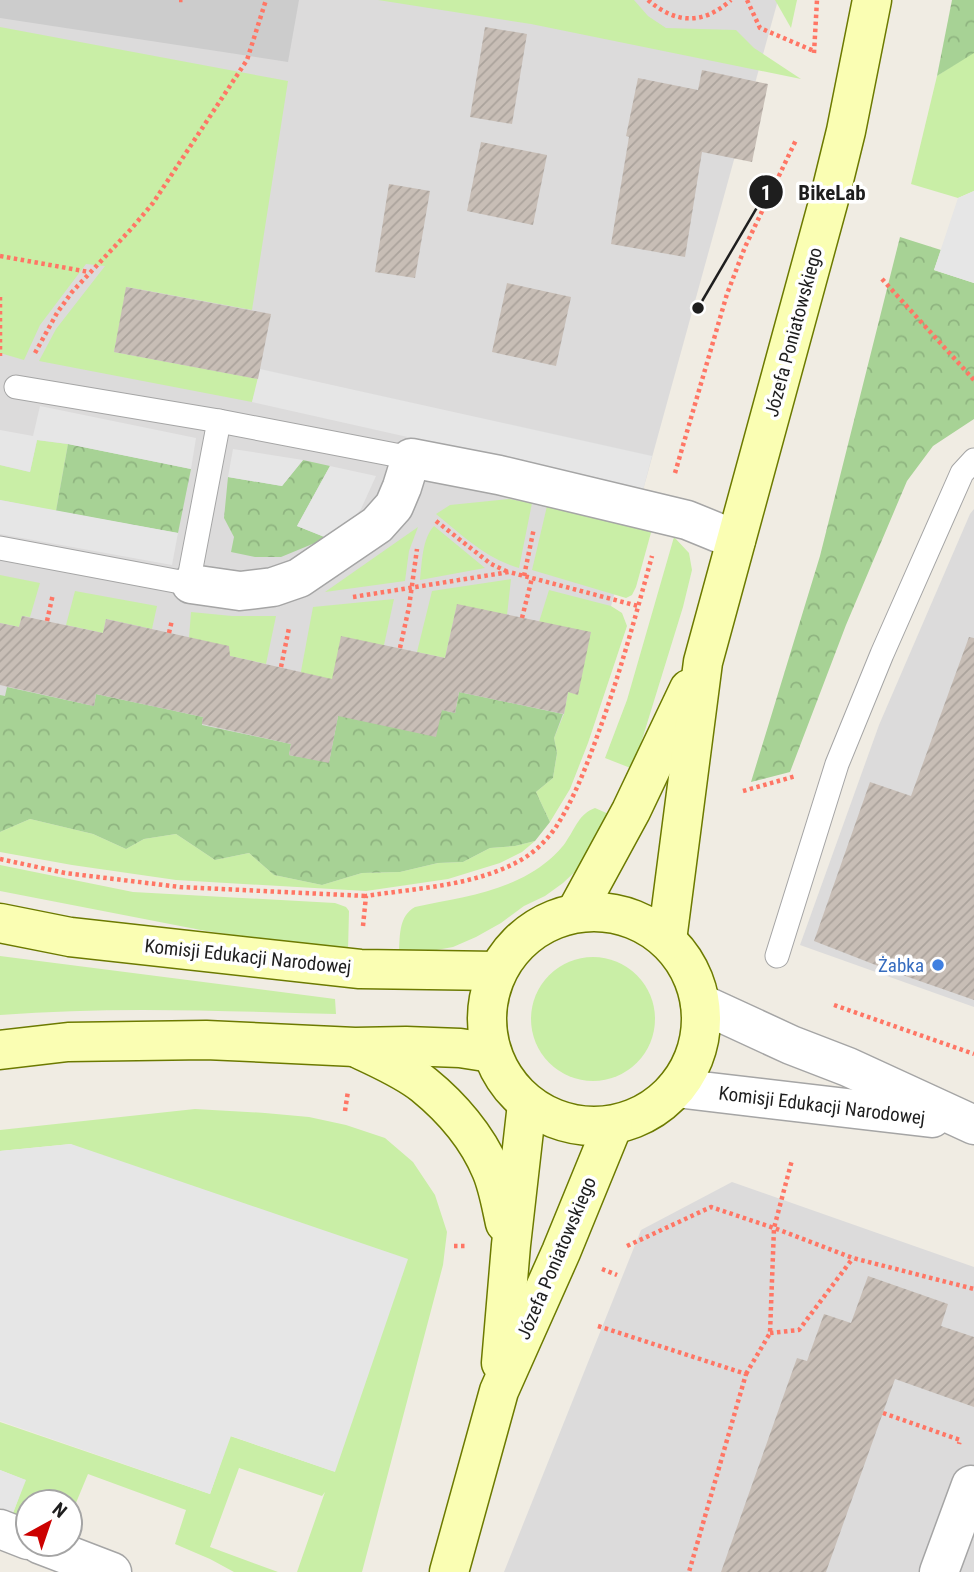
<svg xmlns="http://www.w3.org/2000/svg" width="974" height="1572" font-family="'Roboto Condensed',sans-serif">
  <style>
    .residential { fill: #dcdbdb }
    .religious { fill: #ccc }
    .grass { fill: #c9eea6 }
    .forest { fill: url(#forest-crowns) }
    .parking { fill: #e6e6e6 }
    .building { fill: url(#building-hatch) }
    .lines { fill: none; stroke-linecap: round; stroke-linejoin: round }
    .lane-casing { stroke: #a5a5a5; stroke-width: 25 }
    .street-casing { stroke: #a5a5a5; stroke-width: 41 }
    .secondary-casing { stroke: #6c7a00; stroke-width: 41 }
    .path { stroke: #ff7665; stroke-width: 4.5; stroke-dasharray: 3.5 3.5; stroke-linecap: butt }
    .lane { stroke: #fff; stroke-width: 23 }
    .street { stroke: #fff; stroke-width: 38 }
    .secondary { stroke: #fafeb3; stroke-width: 38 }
    .shop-dot { fill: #3f7fe0; stroke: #fff; stroke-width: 2.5 }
    .labels { text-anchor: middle; stroke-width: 7; stroke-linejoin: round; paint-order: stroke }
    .street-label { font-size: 19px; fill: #1e1e1e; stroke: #fff }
    .shop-label { font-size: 19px; fill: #366cbe; stroke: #fff; text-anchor: end }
    .leader { fill: none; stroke: #1e1e1e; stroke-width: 2.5 }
    .callout-dot { fill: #1e1e1e; stroke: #fff; stroke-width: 2.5 }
    .mark-label { font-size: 21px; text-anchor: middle; font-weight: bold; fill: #fff }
    .callout-label { font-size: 21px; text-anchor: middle; font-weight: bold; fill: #1e1e1e; stroke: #fff; stroke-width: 7; stroke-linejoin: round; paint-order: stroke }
  </style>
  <defs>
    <pattern id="forest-crowns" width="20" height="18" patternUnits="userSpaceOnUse" patternTransform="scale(1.75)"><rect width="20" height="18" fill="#a7d295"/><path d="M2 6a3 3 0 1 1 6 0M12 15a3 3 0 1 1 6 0" fill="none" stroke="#8fb480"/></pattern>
    <pattern id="building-hatch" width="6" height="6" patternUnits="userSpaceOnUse" patternTransform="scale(1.75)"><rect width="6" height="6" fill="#c8beb6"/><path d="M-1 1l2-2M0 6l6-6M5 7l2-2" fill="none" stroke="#aba39c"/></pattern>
  </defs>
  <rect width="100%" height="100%" fill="#f0ece3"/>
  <!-- residential -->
  <g class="residential">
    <path d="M0,0H778L570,755L0,818Z"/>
    <path d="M974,509V1007L800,945L879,725L970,514Z"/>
    <path d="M732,1182L974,1267V1572H504L641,1230Z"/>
  </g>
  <!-- religious -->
  <path class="religious" d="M0,0H299L288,62L0,18Z"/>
  <!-- grass -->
  <g class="grass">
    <path d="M378,0H634L648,16L666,28L736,30L754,48L801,79L531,24Z"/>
    <path d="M775,0H797L791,28Z"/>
    <path d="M0,27L288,81L252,310L127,287L114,352L259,379L252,402L39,361L56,329L105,266L86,264L40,325L24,360L0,353Z"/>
    <path d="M972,53H974V191L958,198L911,184L937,76Z"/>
    <path d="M37,440L68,444L56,511L0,500V465L30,472Z"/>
    <path d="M509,499L532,503L519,568C485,558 463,536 436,514L450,505Z"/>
    <path d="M547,506L652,529L636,587L632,595L626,598L532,570Z"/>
    <path d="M434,526L485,568L420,580C422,563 422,539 434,526Z"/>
    <path d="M418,527L409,551L405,581L325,592Z"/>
    <path d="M674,537L689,553L692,570L683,607L633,769L605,758L627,700Z"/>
    <path d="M0,575L40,583L30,617L22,616L19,627L0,623Z"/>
    <path d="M511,579L507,615L457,605L445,658L417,652L432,591Z"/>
    <path d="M549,590L611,606L622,613L627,626L588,743L570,789L550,822L536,792L553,778L557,753L554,738L564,714L568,692L578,694L539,622Z"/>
    <path d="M75,591L157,606L152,629L106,619L103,633L66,625Z"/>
    <path d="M394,599L384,645L331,688L299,682L313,607Z"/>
    <path d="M191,612L232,616H276L266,664L230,656L189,638Z"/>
    <path d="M595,808L611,815L581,866L563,883L545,896L524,906L501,923L476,937L453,947L431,951H399C400,934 399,916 415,907C462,897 511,892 549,860C555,855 563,847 567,840C576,827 579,814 595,808Z"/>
    <path d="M30,819L93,834L126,849L144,839L176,834L215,860L249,853L274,875L322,885L362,873L400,872L438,863L463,862L490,848L515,846L535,841L522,852L500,863L448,879L366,891L176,880L72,865L0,852V832Z"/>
    <path d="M0,865L133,892L335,903L346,907L349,911L348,951L206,931L0,891Z"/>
    <path d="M0,956L335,999L336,1014C224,1011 112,1006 0,1015Z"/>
    <circle cx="593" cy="1019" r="62"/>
    <path d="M195,1109L265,1113L309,1117L346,1125L385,1138L413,1162L435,1195L447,1232L443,1265L362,1572H297L325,1492L322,1496L239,1468L210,1547L278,1572H234L210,1559L175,1544L186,1510L88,1474L73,1510L70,1509V1502H28V1518L13,1513L25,1480L0,1470V1422L210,1494L230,1436L333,1471L71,1144L0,1151V1130Z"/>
  </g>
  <!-- forest -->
  <g class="forest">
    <path d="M952,0H974V53L937,76Z"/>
    <path d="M900,237L941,250L934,270L974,283V419L933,446L907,481L846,625L790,772L751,782L820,556Z"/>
    <path d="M68,444L191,469L178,533L56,511Z"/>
    <path d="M303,460L330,466L297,526L327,538L281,557H255L231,552L234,537L224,518L228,477L282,486Z"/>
    <path d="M7,687L94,706L96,694L203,717L202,725L291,744L289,755L329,762L338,716L442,710L455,713L459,692L563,714L554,738L557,753L553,778L536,792L550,822L535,841L515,846L490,848L463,862L438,863L400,872L362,873L322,885L274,875L249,853L215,860L176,834L144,839L126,849L93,834L30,819L0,832V695L5,696Z"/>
  </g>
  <!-- parking -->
  <g class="parking">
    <path d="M974,191V283L934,270L958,198Z"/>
    <path d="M260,369L652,456L643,490L252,402Z"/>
    <path d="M40,406L196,438L191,469L68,444L37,440L30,472L0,465V430L33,436Z"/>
    <path d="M233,449L303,460L282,486L228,477Z"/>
    <path d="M330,466L376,476L361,509L351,522L327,538L297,526Z"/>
    <path d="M0,500L178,533L172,565L0,534Z"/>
    <path d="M71,1144L408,1259L335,1472L231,1436L210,1494L0,1421V1151Z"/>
    <path d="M0,1470L26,1480L13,1513L0,1508Z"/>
  </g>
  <!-- building -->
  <g class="building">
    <path d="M485,27L527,34L512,124L470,117Z"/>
    <path d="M702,70L768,84L752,162L702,152L685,257L611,244L629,137L626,136L638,78L698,90Z"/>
    <path d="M481,142L547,155L533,225L467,211Z"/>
    <path d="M389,184L430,191L415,278L375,272Z"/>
    <path d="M507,283L571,297L556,366L492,352Z"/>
    <path d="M126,287L271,314L258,379L114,352Z"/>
    <path d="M457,604L591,632L578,695L568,692L564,714L459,692L455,713L442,710L436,737L338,716L329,763L289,755L291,744L202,724L203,717L96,694L94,706L0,685V623L19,627L22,616L103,633L106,619L229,646L230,656L332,679L341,636L445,658Z"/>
    <path d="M969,637L974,638V1000L891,971L814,941L870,782L911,796Z"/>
    <path d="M868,1276L948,1304L941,1326L974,1337V1407L895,1379L826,1572H721L797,1358L807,1361L824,1314L851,1323Z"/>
  </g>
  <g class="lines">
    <!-- lane casing -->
    <g class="lane-casing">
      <g id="lane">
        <path d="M16,387L219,421L411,458"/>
        <path d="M0,548L191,584"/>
        <path d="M188,584L219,421"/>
        <path d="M777,956L837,764L882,654L962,473L974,460"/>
      </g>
    </g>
    <!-- street casing -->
    <g class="street-casing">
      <g id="street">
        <path d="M191,584L240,591L273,587L299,578L377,525L394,506L402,487L411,458L499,475L687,520L736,540"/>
        <path d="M700,1003L791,1045L848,1067L974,1125"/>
        <path d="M676,1088L932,1118"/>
        <path d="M0,1529L28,1540"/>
        <path d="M39,1544L112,1572"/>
        <path d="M939,1572L971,1485"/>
      </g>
    </g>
    <!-- secondary casing -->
    <g class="secondary-casing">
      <g id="secondary">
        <path d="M576,912L631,811L689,689"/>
        <circle cx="594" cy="1019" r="107"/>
        <path d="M0,923L70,937L360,969L497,971"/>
        <path d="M667,940L703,662L831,192L846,131L872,0"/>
        <path d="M357,1048C379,1059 404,1069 424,1085C451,1107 477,1137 491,1170C498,1186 501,1205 505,1223"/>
        <path d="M0,1050L68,1042L206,1040L355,1047L406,1046L460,1048L492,1053"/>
        <path d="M501,1363L511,1245L527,1104"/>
        <path d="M449,1572L499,1391L561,1252L613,1125"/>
      </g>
    </g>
    <!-- path -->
    <g class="path">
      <path d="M179,0H183"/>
      <path d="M648,0C676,24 703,25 731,0"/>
      <path d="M747,0L760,28L814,51"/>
      <path d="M814,53L817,0"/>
      <path d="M0,256L89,272"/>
      <path d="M882,279L974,380"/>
      <path d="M0,297V356"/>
      <path d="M35,353L57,313L72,292L132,228L153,203L247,60L266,0"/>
      <path d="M675,473L727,294L745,247L796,140"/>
      <path d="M436,521L491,564L508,572"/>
      <path d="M524,576L534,528"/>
      <path d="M353,597L509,572L638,606"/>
      <path d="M522,618L532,578"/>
      <path d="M47,621L53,594"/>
      <path d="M169,633L172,620"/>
      <path d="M400,648L409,607L417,549"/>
      <path d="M281,667L289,628"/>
      <path d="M743,791L796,776"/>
      <path d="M0,859L65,873L180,887L366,896"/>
      <path d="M363,926L366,896C417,888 475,886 521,860C535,852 547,840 556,827C577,794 590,756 603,720C622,666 637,611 652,556"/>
      <path d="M834,1005L974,1054"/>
      <path d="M345,1111L348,1091"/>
      <path d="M454,1246H467"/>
      <path d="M627,1246L711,1207L774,1228L853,1258L974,1289"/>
      <path d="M602,1269L617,1275"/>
      <path d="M598,1326L746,1374L689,1572"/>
      <path d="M770,1333L799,1330L853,1258"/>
      <path d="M746,1374L770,1333L774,1228L792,1160"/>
      <path d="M883,1413L960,1440L959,1444"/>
    </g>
    <!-- lane -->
    <use href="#lane" class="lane"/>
    <!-- street -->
    <use href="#street" class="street"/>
    <!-- secondary -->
    <use href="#secondary" class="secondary"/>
  </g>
  <!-- markers -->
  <circle class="shop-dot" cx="938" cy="965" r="7"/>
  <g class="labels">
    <!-- street labels -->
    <g class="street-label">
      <text transform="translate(793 332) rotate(-75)" y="7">Józefa Poniatowskiego</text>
      <text transform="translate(248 956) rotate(6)" y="7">Komisji Edukacji Narodowej</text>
      <text transform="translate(822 1105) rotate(7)" y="7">Komisji Edukacji Narodowej</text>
      <text transform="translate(556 1258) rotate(-67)" y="7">Józefa Poniatowskiego</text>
    </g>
    <!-- shop labels -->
    <g class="shop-label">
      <text x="924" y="972">Żabka</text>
    </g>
  </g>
  <!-- callouts -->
  <path class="leader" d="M698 308L766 192"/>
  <g class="callout-dot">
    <circle cx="698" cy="308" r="7"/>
    <circle cx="766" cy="192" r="18"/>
  </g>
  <g class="mark-label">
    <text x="766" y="200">1</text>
  </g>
  <g class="callout-label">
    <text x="832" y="200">BikeLab</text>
  </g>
  <!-- north arrow -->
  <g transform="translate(49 1523) rotate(40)"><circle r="33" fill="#ffffff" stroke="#a5a5a5" stroke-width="2"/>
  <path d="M0-5L12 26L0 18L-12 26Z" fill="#cc0100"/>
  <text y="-10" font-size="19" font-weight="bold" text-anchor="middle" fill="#1e1e1e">N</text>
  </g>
</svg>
